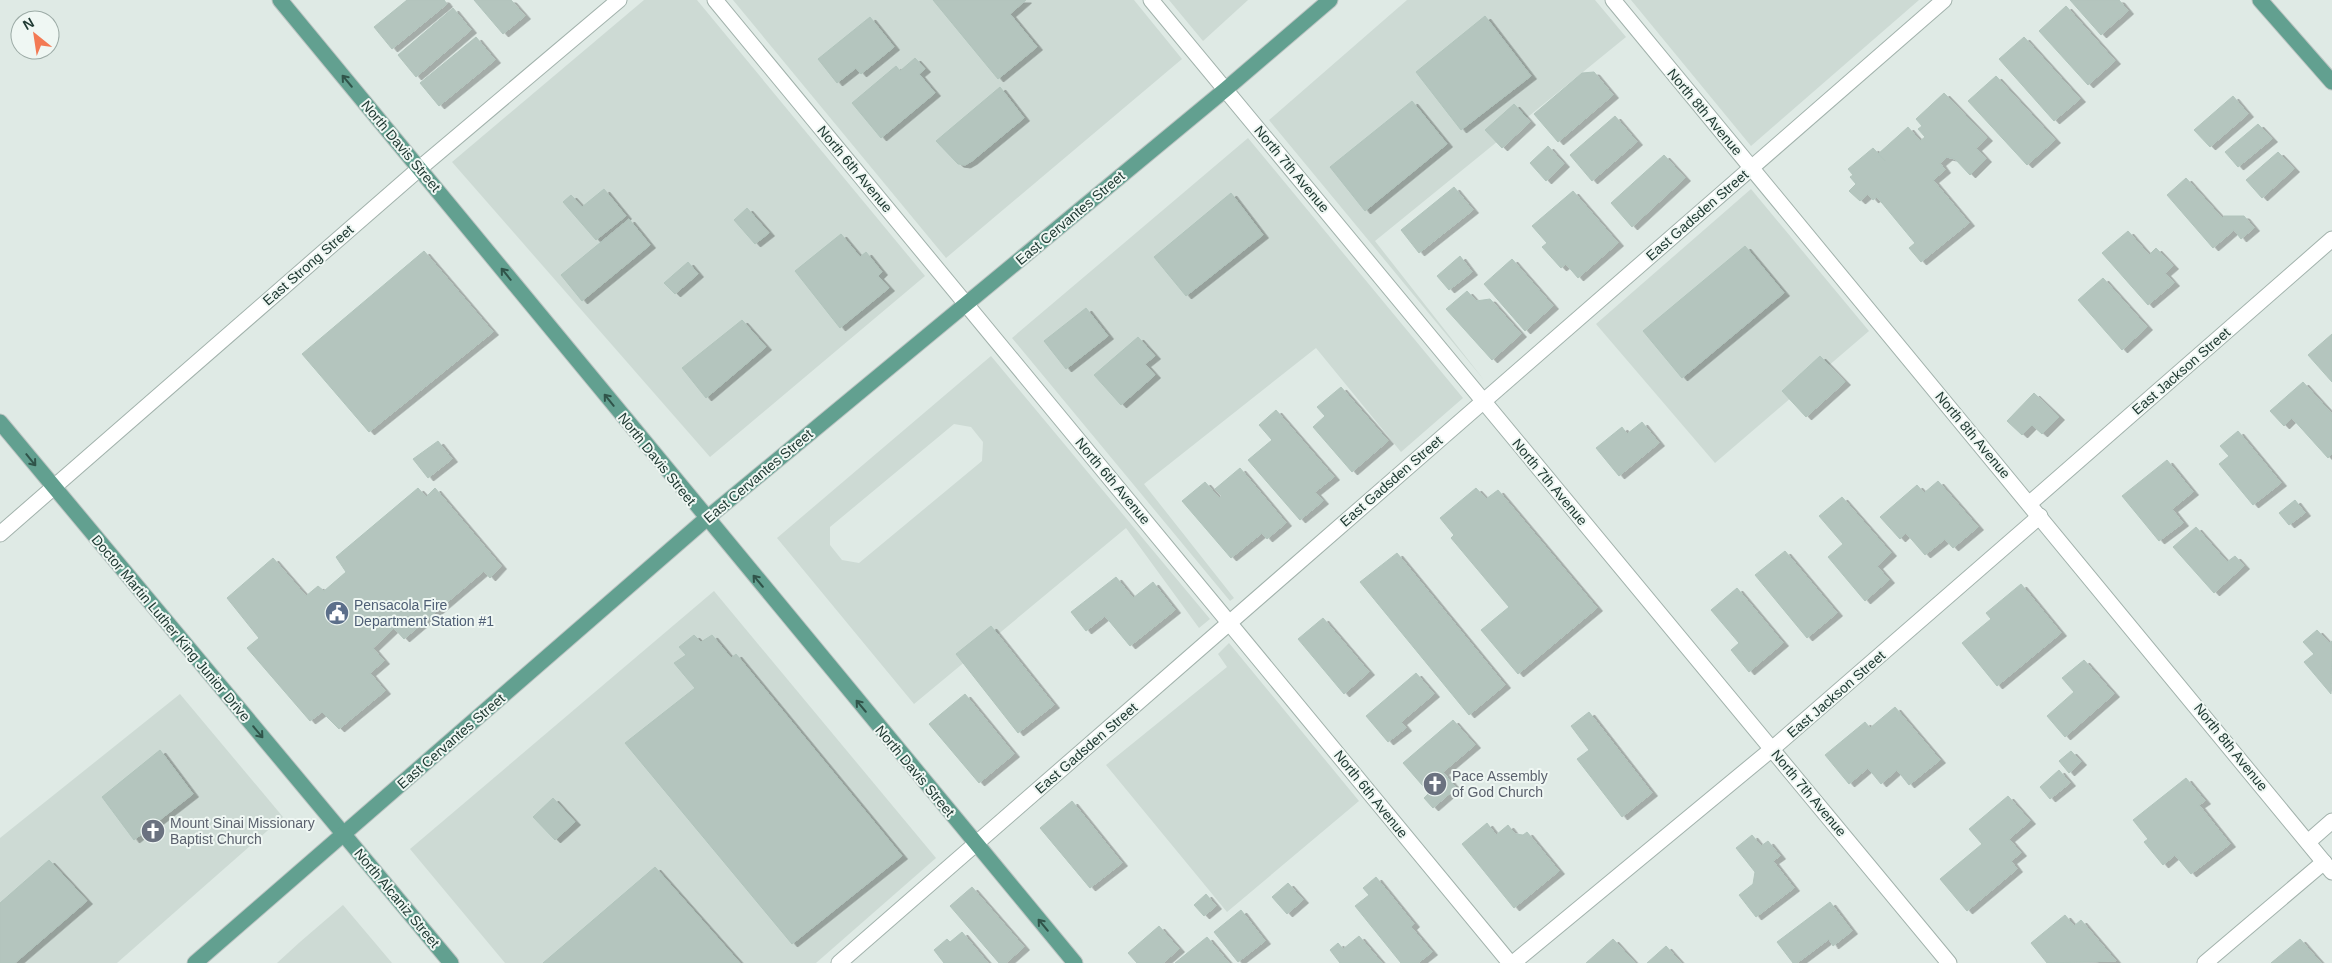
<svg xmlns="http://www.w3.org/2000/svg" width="2332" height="963" font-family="Helvetica,sans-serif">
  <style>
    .built { fill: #cddad4; fill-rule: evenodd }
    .building { fill: #b4c5be; stroke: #b1c4bc; filter: url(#shadow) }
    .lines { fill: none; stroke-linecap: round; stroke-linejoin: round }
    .minor-casing { stroke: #a2b2ac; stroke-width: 17 }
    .major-casing { stroke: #bcc4c2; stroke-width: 17 }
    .minor { stroke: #fff; stroke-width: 15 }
    .major { stroke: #62a090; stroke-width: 15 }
    .oneway { stroke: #30544a }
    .labels { text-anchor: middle; stroke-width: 4; stroke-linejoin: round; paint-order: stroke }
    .street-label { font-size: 14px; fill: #203a33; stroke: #eff7f3 }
    .service-label { font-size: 14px; fill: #4e5e75; stroke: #eff7f3; text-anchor: start }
    .worship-label { font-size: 14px; fill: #5b616d; stroke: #eff7f3; text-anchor: start }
  </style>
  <defs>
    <filter id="shadow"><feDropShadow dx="5.5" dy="3" stdDeviation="0" flood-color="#0004"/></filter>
  </defs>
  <rect width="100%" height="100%" fill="#dfeae5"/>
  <!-- built -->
  <g class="built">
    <path d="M644,0H697L925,276L710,457L452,162Z"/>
    <path d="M733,0H1134L1182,59L946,258Z"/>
    <path d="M1169,0H1248L1203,41Z"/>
    <path d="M1407,0H1595L1626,37L1375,241L1484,380L1269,120Z"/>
    <path d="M1631,0H1919L1751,146Z"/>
    <path d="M1248,138L1463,398L1401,452L1316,348L1144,484L1234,598L1230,601L1012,338Z"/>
    <path d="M1751,189L1869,331L1715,463L1596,324Z"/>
    <path d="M991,356L1210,619L1199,628L1126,528L914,704L777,538ZM954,424L971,427L983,442L982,461L859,563L842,560L830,545V527Z"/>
    <path d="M714,591L936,858L816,963H505L410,849Z"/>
    <path d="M1229,643L1359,801L1227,912L1106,765L1227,667L1218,654Z"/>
    <path d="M180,694L283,817L117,963H0V838Z"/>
    <path d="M343,905L392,963H277L300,942Z"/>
  </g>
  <!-- building -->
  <g class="building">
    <path d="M407,0H444L447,4L392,49L374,27Z"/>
    <path d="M474,0H511L525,16L503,34Z"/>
    <path d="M933,0H1026L1010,14L1037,47L998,79Z"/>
    <path d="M2070,0H2119L2128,11L2101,35Z"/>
    <path d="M2066,6L2115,61L2088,85L2039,31Z"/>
    <path d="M453,8L471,30L416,77L398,55Z"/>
    <path d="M1485,16L1531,76L1461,130L1416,72Z"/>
    <path d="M870,17L894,47L861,74L856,68L837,83L818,59Z"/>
    <path d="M476,37L495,60L439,106L420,83Z"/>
    <path d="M2024,37L2080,99L2054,121L1999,59Z"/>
    <path d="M915,58L925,69L919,74L935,93L881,138L852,103L896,66L900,71Z"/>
    <path d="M1594,72L1613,95L1558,142L1534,114L1582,73Z"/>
    <path d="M1996,76L2055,140L2027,165L1968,101Z"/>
    <path d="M1000,87L1024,118L972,161L965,165L958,164L936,141Z"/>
    <path d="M1944,93L1987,138L1976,148L1986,159L1970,175L1955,159L1947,157L1940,163L1945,170L1933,180L1969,223L1921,262L1909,248L1915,243L1877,197L1873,200L1868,194L1860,201L1849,191L1856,184L1850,177L1853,175L1848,169L1873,148L1885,161L1878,154L1908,127L1920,141L1925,137L1918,129L1922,126L1916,119Z"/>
    <path d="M2233,96L2248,114L2210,147L2194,130Z"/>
    <path d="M1412,101L1447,144L1365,211L1330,167Z"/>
    <path d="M1514,104L1530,122L1502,148L1485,130Z"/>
    <path d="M1615,116L1637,142L1592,181L1570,155Z"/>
    <path d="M2258,124L2272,139L2238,167L2225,152Z"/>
    <path d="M1548,146L1564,164L1546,181L1530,163Z"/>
    <path d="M2278,152L2294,169L2262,198L2246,180Z"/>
    <path d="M1664,155L1685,178L1632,227L1611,203Z"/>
    <path d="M2186,178L2222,218L2224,216H2244L2254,228L2241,239L2234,230L2213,248L2167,195Z"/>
    <path d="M1454,187L1473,210L1419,253L1401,230Z"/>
    <path d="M604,189L626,216L596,240L563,202L571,195L582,207Z"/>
    <path d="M1573,191L1618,243L1578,278L1566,264L1561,268L1542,247L1547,243L1532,226Z"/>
    <path d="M1231,193L1263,235L1186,296L1154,257Z"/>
    <path d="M747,208L769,233L755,244L734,220Z"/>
    <path d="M629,219L650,245L582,301L561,275Z"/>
    <path d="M2128,231L2149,255L2156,248L2173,266L2165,273L2174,283L2148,305L2102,253Z"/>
    <path d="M841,234L860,257L866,252L882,272L878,276L889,288L840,328L795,271Z"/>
    <path d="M1745,246L1784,293L1682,378L1643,331Z"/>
    <path d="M424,251L493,332L369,432L302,354Z"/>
    <path d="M1460,256L1472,272L1449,290L1437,276Z"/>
    <path d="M1512,259L1553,306L1525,331L1484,284Z"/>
    <path d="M688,262L698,274L675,294L664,283Z"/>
    <path d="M2103,278L2147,327L2122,350L2078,300Z"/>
    <path d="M1467,291L1476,301L1490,299L1521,334L1492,360L1446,309Z"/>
    <path d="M1086,308L1108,336L1066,369L1044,341Z"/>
    <path d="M742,320L766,347L706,398L682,368Z"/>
    <path d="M2332,334V382L2308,355Z"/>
    <path d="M1138,337L1155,356L1145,364L1155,375L1121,405L1094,375Z"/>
    <path d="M1820,356L1845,382L1806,417L1782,391Z"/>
    <path d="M2303,382L2332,414V454L2328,458L2292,418L2284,426L2270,411Z"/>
    <path d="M1341,387L1388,441L1352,472L1313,427L1325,416L1317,407Z"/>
    <path d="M2034,393L2059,417L2042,434L2032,425L2022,435L2007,421Z"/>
    <path d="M1276,410L1334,477L1315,492L1323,501L1300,520L1248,460L1272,440L1259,425Z"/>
    <path d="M1642,422L1659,443L1619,476L1596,448L1622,427L1627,434Z"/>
    <path d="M2238,431L2281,483L2253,505L2219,464L2229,456L2220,446Z"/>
    <path d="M438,441L452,459L428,478L413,459Z"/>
    <path d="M2167,460L2193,492L2172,509L2183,523L2159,541L2122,496Z"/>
    <path d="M1240,468L1286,523L1267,539L1262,533L1231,558L1182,501L1205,482L1219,498L1222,496L1215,489Z"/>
    <path d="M1938,481L1978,527L1953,548L1945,539L1925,555L1906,533L1900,539L1880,517L1917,485L1924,493Z"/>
    <path d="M418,488L426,497L435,488L501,566L490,578L484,571L404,639L394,628L373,648L384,661L370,673L385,691L339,729L322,712L310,721L247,648L259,638L227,598L273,558L306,596L318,586L324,591L346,572L336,557Z"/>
    <path d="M1476,488L1486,499L1498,490L1597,608L1518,674L1481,630L1509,607L1451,538L1454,535L1440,518Z"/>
    <path d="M1842,497L1891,553L1877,566L1889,580L1865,601L1828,557L1843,544L1819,516Z"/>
    <path d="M2295,500L2305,513L2289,525L2279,513Z"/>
    <path d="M2196,527L2227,562L2235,556L2244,566L2214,593L2173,547Z"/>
    <path d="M1785,551L1837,613L1807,638L1755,575Z"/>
    <path d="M1397,553L1505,685L1469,715L1360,582Z"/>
    <path d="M1116,577L1133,598L1153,582L1175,610L1130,646L1105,616L1086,631L1071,612Z"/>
    <path d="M2021,584L2061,633L1997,686L1962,643L1991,619L1986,613Z"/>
    <path d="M1737,588L1783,643L1749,672L1731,650L1739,643L1711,610Z"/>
    <path d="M1323,618L1369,672L1344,694L1298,639Z"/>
    <path d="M991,626L1054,705L1018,733L956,654Z"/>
    <path d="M2317,630L2329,643L2332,641L2331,694L2304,662L2314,654L2303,642Z"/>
    <path d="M694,635L701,642L712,635L731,658L736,654L902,856L792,944L625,743L695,688L674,663L686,655L679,647Z"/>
    <path d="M2084,660L2114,694L2065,737L2047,716L2074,692L2062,678Z"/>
    <path d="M1416,673L1434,694L1401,722L1406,728L1388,742L1366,716Z"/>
    <path d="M965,694L1014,754L979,783L929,724Z"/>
    <path d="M1895,707L1940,760L1909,785L1897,770L1881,784L1868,768L1849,784L1825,755L1865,722L1870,728Z"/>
    <path d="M1589,712L1652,793L1622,817L1577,759L1589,750L1571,726Z"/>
    <path d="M1453,720L1475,745L1443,772L1456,788L1433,808L1424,798L1429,793L1403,763Z"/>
    <path d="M160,750L193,794L134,840L102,797Z"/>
    <path d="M2071,751L2081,762L2069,773L2059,761Z"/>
    <path d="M2059,770L2070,783L2050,799L2040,787Z"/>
    <path d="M2186,778L2205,801L2199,805L2230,844L2191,874L2175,855L2163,865L2144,842L2148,839L2133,820Z"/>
    <path d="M2008,796L2030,821L2009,839L2021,853L2011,861L2017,869L1967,911L1940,879L1982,844L1969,829Z"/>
    <path d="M553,798L575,822L555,840L533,817Z"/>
    <path d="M1072,801L1122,863L1090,888L1040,828Z"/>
    <path d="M1487,823L1496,835L1508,825L1515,834L1523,835L1527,832L1559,871L1514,908L1462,844Z"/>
    <path d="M1752,835L1761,846L1768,841L1780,856L1773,861L1794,888L1756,917L1739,895L1753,884L1755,872L1736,848Z"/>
    <path d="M49,860L87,901L15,963H0V903Z"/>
    <path d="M655,867L740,963H543Z"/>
    <path d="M1376,877L1414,924L1411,927L1432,952L1418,963H1401L1355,906L1369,895L1363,888Z"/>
    <path d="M1288,883L1303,900L1287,914L1272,897Z"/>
    <path d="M972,887L1024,947L1006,963H999L950,906Z"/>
    <path d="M1206,894L1216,906L1204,916L1194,905Z"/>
    <path d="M1830,902L1852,931L1833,946L1829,939L1797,963H1793L1777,942Z"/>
    <path d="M1241,910L1265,941L1238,962L1214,932Z"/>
    <path d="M2065,915L2074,926L2081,920L2116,961L2047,963L2031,943Z"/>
    <path d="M1159,926L1179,949L1163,963H1137L1128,953Z"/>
    <path d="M962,932L988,963H944L934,950L947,939L950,942Z"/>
    <path d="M1359,936L1382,963H1340L1330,950L1338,943L1343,949Z"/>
    <path d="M1207,937L1229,963H1175Z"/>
    <path d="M1613,939L1635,963H1586Z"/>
    <path d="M2300,939L2321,963H2271Z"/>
    <path d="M1666,946L1681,963H1647Z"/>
  </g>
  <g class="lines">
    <!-- minor casing -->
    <g class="minor-casing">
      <g id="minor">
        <path d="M715,0L1510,963"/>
        <path d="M1151,0L1949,963"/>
        <path d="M1613,0L2332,872"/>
        <path d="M2030,503L2332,239"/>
        <path d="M0,534L420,168L619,0"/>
        <path d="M2308,842L2332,821"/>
        <path d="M839,963L1944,0"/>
        <path d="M1513,963L1772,749L2040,516"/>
        <path d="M2205,963L2324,862"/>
      </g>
    </g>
    <!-- major casing -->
    <g class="major-casing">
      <g id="major">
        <path d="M280,0L1075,963"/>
        <path d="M2260,0L2332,82"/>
        <path d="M0,422L451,963"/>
        <path d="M195,963L706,519L1226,89L1330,0"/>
      </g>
    </g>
    <!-- minor -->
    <use href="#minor" class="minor"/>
    <!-- major -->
    <use href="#major" class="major"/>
  </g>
  <!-- one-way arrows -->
  <defs><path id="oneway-shaft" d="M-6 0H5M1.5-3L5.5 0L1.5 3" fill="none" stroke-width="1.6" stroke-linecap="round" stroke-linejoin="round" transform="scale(1.25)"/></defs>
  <g class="oneway">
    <use href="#oneway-shaft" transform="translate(347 81) rotate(-130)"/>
    <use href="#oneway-shaft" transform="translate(506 274) rotate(-129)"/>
    <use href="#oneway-shaft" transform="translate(609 400) rotate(-129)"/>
    <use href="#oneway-shaft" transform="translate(31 460) rotate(51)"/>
    <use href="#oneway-shaft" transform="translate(758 581) rotate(-130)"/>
    <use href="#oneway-shaft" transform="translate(861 706) rotate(-130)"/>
    <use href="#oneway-shaft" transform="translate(258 732) rotate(50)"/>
    <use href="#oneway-shaft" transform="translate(1043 925) rotate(-130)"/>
  </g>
  <!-- icons -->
  <defs>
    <g id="civic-disc" transform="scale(1.25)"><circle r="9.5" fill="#5c6f8a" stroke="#eff7f3"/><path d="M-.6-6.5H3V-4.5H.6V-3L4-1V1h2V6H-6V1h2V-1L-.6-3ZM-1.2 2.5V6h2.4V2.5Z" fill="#fff"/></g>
    <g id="church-disc" transform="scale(1.25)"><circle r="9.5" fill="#6b7280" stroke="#eff7f3"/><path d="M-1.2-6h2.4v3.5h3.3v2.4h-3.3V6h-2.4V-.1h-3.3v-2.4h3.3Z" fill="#fff"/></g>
  </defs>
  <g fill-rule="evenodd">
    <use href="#civic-disc" x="337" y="613"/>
    <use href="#church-disc" x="1435" y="784"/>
    <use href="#church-disc" x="153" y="831"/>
  </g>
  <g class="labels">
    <!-- street labels -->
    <g class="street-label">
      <text transform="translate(1705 112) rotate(50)" y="5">North 8th Avenue</text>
      <text transform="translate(401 146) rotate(50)" y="5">North Davis Street</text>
      <text transform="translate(855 169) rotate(50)" y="5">North 6th Avenue</text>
      <text transform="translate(1292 169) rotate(50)" y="5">North 7th Avenue</text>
      <text transform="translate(1697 215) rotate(-41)" y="5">East Gadsden Street</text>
      <text transform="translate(1070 218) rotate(-40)" y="5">East Cervantes Street</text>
      <text transform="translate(308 265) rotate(-41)" y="5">East Strong Street</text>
      <text transform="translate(2181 371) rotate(-41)" y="5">East Jackson Street</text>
      <text transform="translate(1973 435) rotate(50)" y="5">North 8th Avenue</text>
      <text transform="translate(657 459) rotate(51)" y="5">North Davis Street</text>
      <text transform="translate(758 476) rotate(-40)" y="5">East Cervantes Street</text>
      <text transform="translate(1113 481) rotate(50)" y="5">North 6th Avenue</text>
      <text transform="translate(1391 481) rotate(-41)" y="5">East Gadsden Street</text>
      <text transform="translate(1550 482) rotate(50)" y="5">North 7th Avenue</text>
      <text transform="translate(171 628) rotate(50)" y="5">Doctor Martin Luther King Junior Drive</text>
      <text transform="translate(1836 694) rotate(-41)" y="5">East Jackson Street</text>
      <text transform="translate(451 741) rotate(-41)" y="5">East Cervantes Street</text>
      <text transform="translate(2231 747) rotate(51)" y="5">North 8th Avenue</text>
      <text transform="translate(1086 748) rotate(-41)" y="5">East Gadsden Street</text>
      <text transform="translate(915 771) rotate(50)" y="5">North Davis Street</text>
      <text transform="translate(1809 793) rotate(50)" y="5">North 7th Avenue</text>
      <text transform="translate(1371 794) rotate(51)" y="5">North 6th Avenue</text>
      <text transform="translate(397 898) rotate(50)" y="5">North Alcaniz Street</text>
    </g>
    <!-- service labels -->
    <g class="service-label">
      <text x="354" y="610">Pensacola Fire<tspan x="354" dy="16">Department Station #1</tspan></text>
    </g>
    <!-- worship labels -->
    <g class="worship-label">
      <text x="1452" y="781">Pace Assembly<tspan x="1452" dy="16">of God Church</tspan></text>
      <text x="170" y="828">Mount Sinai Missionary<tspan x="170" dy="16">Baptist Church</tspan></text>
    </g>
  </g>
  <!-- north arrow -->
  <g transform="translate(35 35) rotate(330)"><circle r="24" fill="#eff7f3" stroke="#9caba6"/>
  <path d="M0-4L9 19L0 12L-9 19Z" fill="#f37a54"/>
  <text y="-8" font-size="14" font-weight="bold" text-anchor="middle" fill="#203a33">N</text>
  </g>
</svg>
